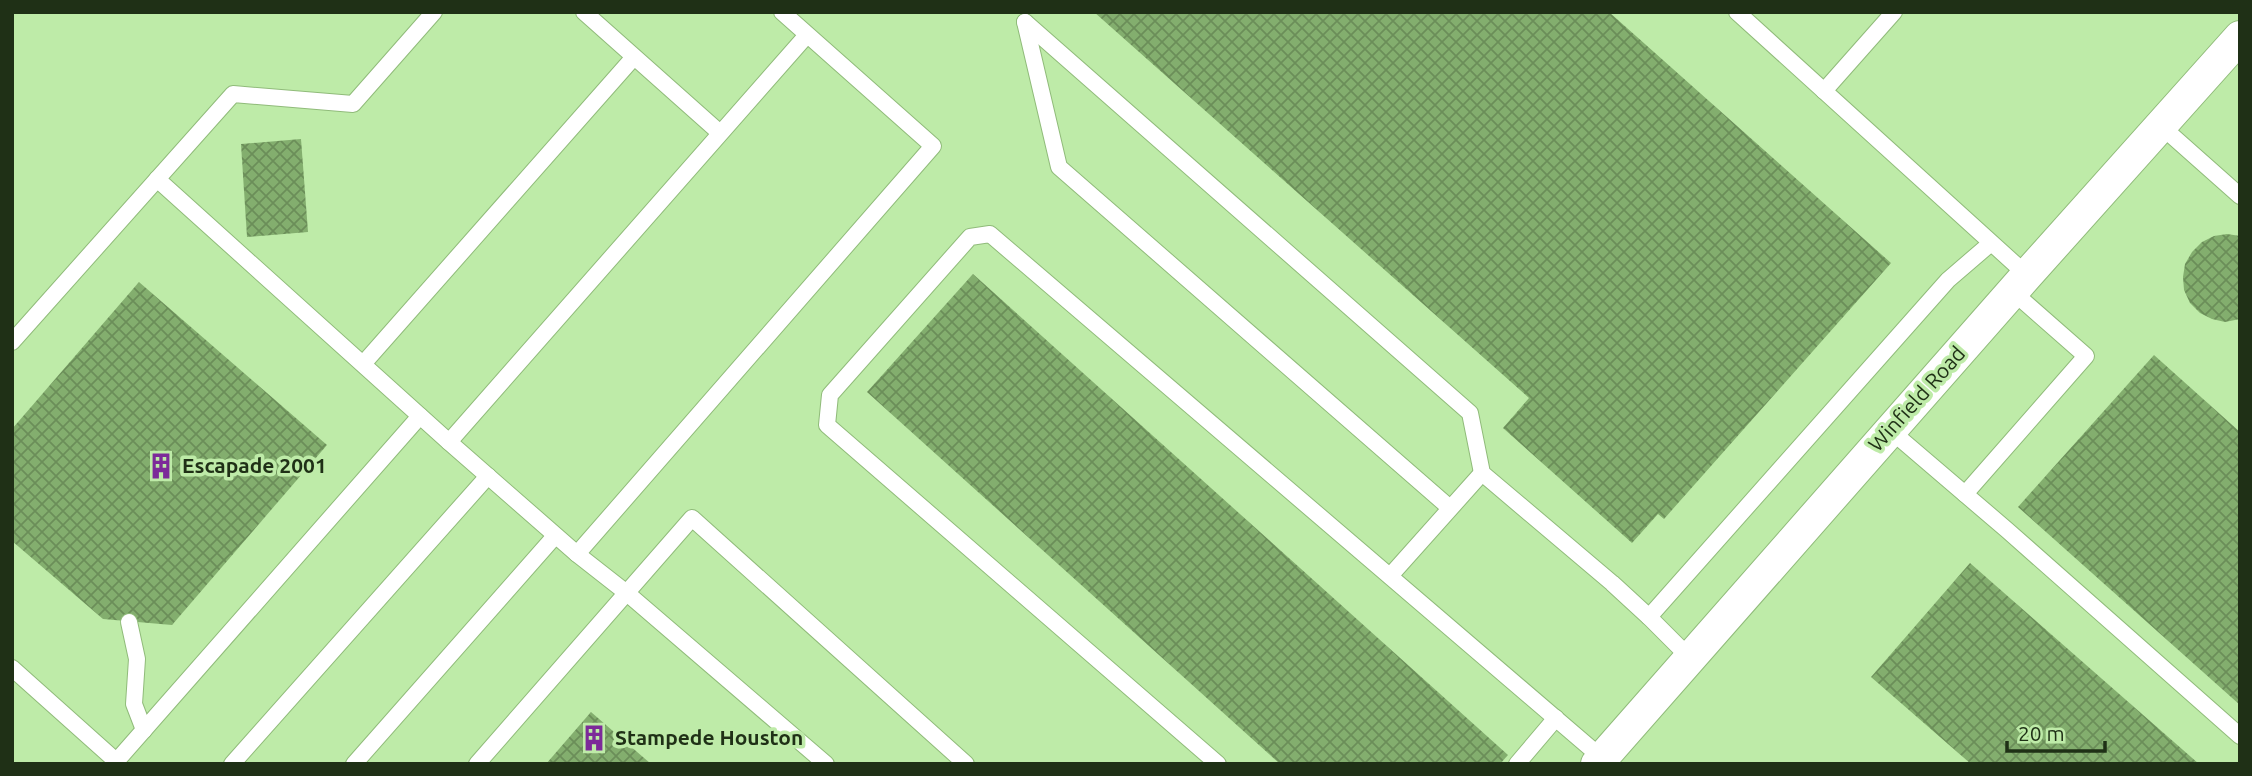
<svg xmlns="http://www.w3.org/2000/svg" width="2252" height="776" font-family="Ubuntu,sans-serif">
  <style>
    .building { fill: url(#building-cross-hatch) }
    .lines { fill: none; stroke-linecap: round; stroke-linejoin: round }
    .service-casing { stroke: #90bb7a; stroke-width: 18 }
    .minor-casing { stroke: #90bb7a; stroke-width: 34 }
    .service { stroke: #fff; stroke-width: 16 }
    .minor { stroke: #fff; stroke-width: 32 }
    .labels { text-anchor: middle; stroke-width: 7; stroke-linejoin: round; paint-order: stroke }
    .street-label { font-size: 21px; fill: #1f3016; stroke: #beeba8 }
    .poi-label { font-size: 21px; font-weight: bold; fill: #1f3016; stroke: #beeba8; text-anchor: start }
  </style>
  <defs>
    <pattern id="building-cross-hatch" width="8" height="8" patternUnits="userSpaceOnUse" patternTransform="scale(1.75)"><rect width="8" height="8" fill="#83ae6e"/><path d="M0 0l8 8M0 8l8-8" fill="none" stroke="#6b8e59"/></pattern>
  </defs>
  <rect width="100%" height="100%" fill="#beeba8"/>
  <!-- building -->
  <g class="building">
    <path d="M1094,12H1609L1891,263L1664,519L1658,514L1632,543L1503,428L1529,398Z"/>
    <path d="M301,139L308,232L247,237L241,144Z"/>
    <path d="M2227,234L2240,236V319L2225,322L2212,319L2200,313L2190,303L2184,290L2183,277L2185,264L2192,252L2202,242L2214,236Z"/>
    <path d="M973,274L1508,755L1500,764H1280L867,392Z"/>
    <path d="M139,282L327,445L172,625L103,619L12,541V429Z"/>
    <path d="M2154,355L2240,432V705L2018,507Z"/>
    <path d="M1970,563L2199,764H1971L1871,677Z"/>
    <path d="M591,712L651,764H546Z"/>
  </g>
  <g class="lines">
    <!-- service casing -->
    <g class="service-casing">
      <g id="service">
        <path d="M584,12L720,133"/>
        <path d="M1737,12L2027,275"/>
        <path d="M1025,22L1470,413L1482,473L1612,583L1649,617L1689,657"/>
        <path d="M1025,22L1059,167L1450,508"/>
        <path d="M1824,91L1894,12"/>
        <path d="M2160,125L2240,196"/>
        <path d="M157,179L449,442L577,554L933,146L782,12"/>
        <path d="M12,342L233,94L353,104L434,12"/>
        <path d="M363,364L634,57"/>
        <path d="M1890,430L2007,530L2240,736"/>
        <path d="M449,442L807,35"/>
        <path d="M1965,494L2086,356L2012,291"/>
        <path d="M577,554L628,594L826,764"/>
        <path d="M1390,576L1482,473"/>
        <path d="M1649,617L1948,280L1991,243"/>
        <path d="M129,622L137,659L134,704L144,730"/>
        <path d="M12,668L116,761"/>
        <path d="M114,764L420,416"/>
        <path d="M232,764L488,476"/>
        <path d="M354,764L555,536"/>
        <path d="M477,764L692,518L966,764"/>
        <path d="M1218,764L827,425L830,395L970,237L990,234L1602,758"/>
        <path d="M1517,764L1556,718"/>
      </g>
    </g>
    <!-- minor casing -->
    <g class="minor-casing">
      <path id="minor" d="M1597,764L2027,275L2240,37"/>
    </g>
    <!-- service -->
    <use href="#service" class="service"/>
    <!-- minor -->
    <use href="#minor" class="minor"/>
  </g>
  <!-- icons -->
  <defs>
    <g id="building-bare" transform="scale(2.1)"><path d="M-4-6H4V6H1V3H-1V6H-4ZM-2.5-4.3h1.7v1.8h-1.7ZM.8-4.3h1.7v1.8H.8ZM-2.5-1h1.7V.8h-1.7ZM.8-1h1.7V.8H.8Z" fill="#7c2a99" stroke="#beeba8" stroke-width="2.5" paint-order="stroke"/></g>
  </defs>
  <g fill-rule="evenodd">
    <use href="#building-bare" x="161" y="466"/>
    <use href="#building-bare" x="594" y="738"/>
  </g>
  <g class="labels">
    <!-- street labels -->
    <g class="street-label">
      <text transform="translate(1917 399) rotate(-48)" y="7">Winfield Road</text>
    </g>
    <!-- poi labels -->
    <g class="poi-label">
      <text x="182" y="473">Escapade 2001</text>
      <text x="615" y="745">Stampede Houston</text>
    </g>
  </g>
  <!-- border -->
  <rect width="2252" height="776" fill="none" stroke="#1f3016" stroke-width="28"/>
  <!-- scale -->
  <path d="M2007 741v10h98v-10" fill="none" stroke="#1f3016" stroke-width="3.5"/>
  <text x="2018" y="741" font-size="21" fill="#1f3016" stroke="#beeba8" stroke-width="5" paint-order="stroke">20 m</text>
</svg>
